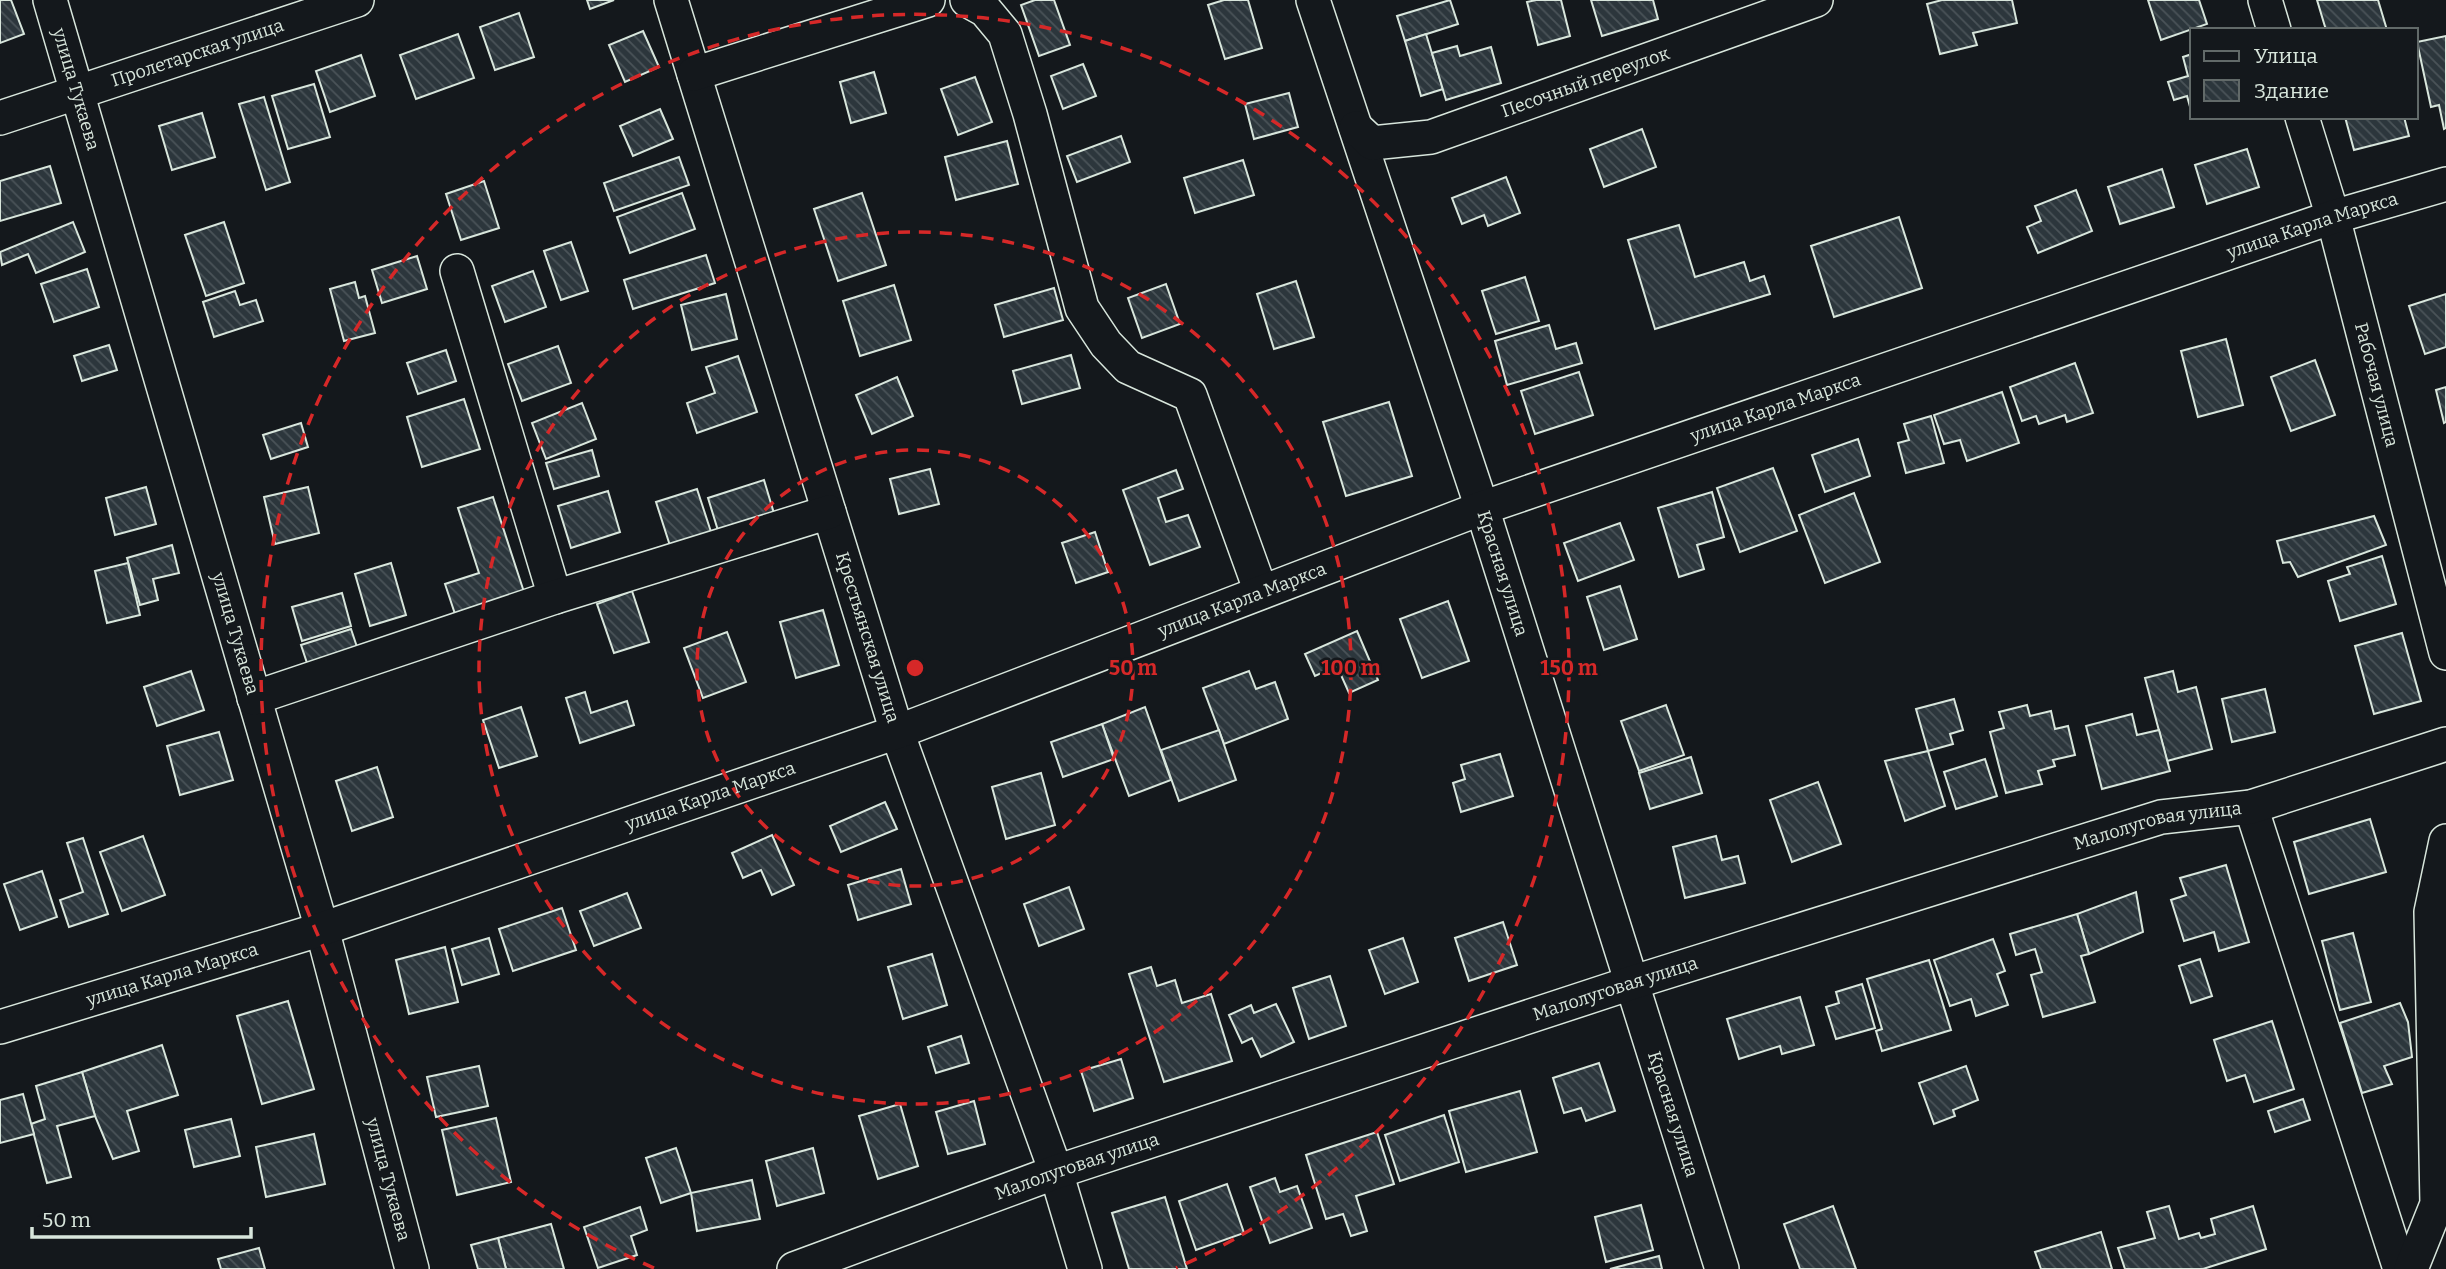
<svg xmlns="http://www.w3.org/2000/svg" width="2446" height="1269" font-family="Bitter,serif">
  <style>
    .building { fill: url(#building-back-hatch); stroke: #d8e6dc; stroke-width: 2 }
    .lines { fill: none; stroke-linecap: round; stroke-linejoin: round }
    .minor-casing { stroke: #d8e6dc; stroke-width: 36 }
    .minor { stroke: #14181c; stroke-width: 33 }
    .ring { fill: none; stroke: #d62828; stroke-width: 3.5; stroke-dasharray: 12 9 }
    .labels { text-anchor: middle; stroke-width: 5; stroke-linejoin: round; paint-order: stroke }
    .street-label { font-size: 18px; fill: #d8e6dc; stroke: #14181c }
    .centre { fill: #d62828; stroke: #14181c; stroke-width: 3.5 }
    .ring-label { font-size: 21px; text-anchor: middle; font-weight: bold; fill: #d62828; stroke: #14181c; stroke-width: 5; stroke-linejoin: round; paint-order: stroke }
  </style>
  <defs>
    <pattern id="building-back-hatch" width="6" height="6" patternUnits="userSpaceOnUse" patternTransform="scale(1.75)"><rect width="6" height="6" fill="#2c363c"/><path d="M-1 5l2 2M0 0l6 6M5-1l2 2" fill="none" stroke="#4a5358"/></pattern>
  </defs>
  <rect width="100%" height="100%" fill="#14181c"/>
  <!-- building -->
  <g class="building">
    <path d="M0,0H11L24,34L0,43Z"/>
    <path d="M587,0H614L590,9Z"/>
    <path d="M1035,0H1054L1070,45L1039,56L1021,5Z"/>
    <path d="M1224,0H1248L1262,48L1225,59L1208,5Z"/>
    <path d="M1450,0L1458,24L1405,41L1397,16Z"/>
    <path d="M1536,0H1561L1570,36L1538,45L1527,2Z"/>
    <path d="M1591,0H1653L1658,19L1602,36Z"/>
    <path d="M1942,0H2012L2017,23L1973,33L1977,45L1940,54L1927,4Z"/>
    <path d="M2148,0H2199L2207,24L2161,40Z"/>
    <path d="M2317,0H2378L2387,30H2326Z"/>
    <path d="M519,13L534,57L495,70L480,27Z"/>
    <path d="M643,31L659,67L625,82L609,45Z"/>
    <path d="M458,34L474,78L416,99L400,55Z"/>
    <path d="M1426,34L1443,89L1421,96L1405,41Z"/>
    <path d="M2446,36V128L2444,129L2439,105L2431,107L2417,42Z"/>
    <path d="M1457,46L1460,56L1491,47L1501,83L1446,100L1432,53Z"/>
    <path d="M2192,54V114L2187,96L2174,100L2168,82L2188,76L2183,57Z"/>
    <path d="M361,55L375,96L330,112L316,71Z"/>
    <path d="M1083,64L1096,96L1063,109L1051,76Z"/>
    <path d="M874,72L886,113L851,123L840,82Z"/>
    <path d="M975,77L992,122L958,135L941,89Z"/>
    <path d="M314,84L330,137L288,149L272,96Z"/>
    <path d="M1289,93L1298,127L1254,139L1245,104Z"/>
    <path d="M264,97L290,182L266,190L239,104Z"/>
    <path d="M660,109L673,139L633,156L620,126Z"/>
    <path d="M202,113L215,157L172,170L159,126Z"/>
    <path d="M2345,117H2404L2409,136L2354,150Z"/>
    <path d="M1642,129L1656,167L1604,187L1590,149Z"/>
    <path d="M1121,136L1130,162L1077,182L1067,156Z"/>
    <path d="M1007,141L1018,184L956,200L945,157Z"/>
    <path d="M2247,149L2259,187L2207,204L2195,165Z"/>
    <path d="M679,157L689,185L614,211L604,183Z"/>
    <path d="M1243,160L1254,195L1195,213L1184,178Z"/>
    <path d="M50,166L61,203L0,221V181Z"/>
    <path d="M2162,169L2174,207L2120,224L2108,187Z"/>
    <path d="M1506,177L1520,213L1488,226L1484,215L1462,224L1452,198Z"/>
    <path d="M484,181L499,228L461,240L446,194Z"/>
    <path d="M2076,190L2092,231L2038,253L2027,227L2041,221L2035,206Z"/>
    <path d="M682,193L695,229L630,253L617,217Z"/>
    <path d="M862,193L886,265L838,281L814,209Z"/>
    <path d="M1899,217L1922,288L1834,317L1811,246Z"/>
    <path d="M73,222L85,252L36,273L28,254L2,265L0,252Z"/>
    <path d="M224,222L244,283L206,296L185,235Z"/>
    <path d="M1679,225L1695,277L1744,262L1750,281L1764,276L1770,294L1655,329L1628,240Z"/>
    <path d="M571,242L588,291L561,300L544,251Z"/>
    <path d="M706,255L715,283L633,309L624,280Z"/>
    <path d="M417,256L427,289L382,303L372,270Z"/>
    <path d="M87,269L99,307L54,322L41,284Z"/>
    <path d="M533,271L546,307L505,322L492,286Z"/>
    <path d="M1525,277L1539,321L1496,334L1482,291Z"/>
    <path d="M1296,281L1314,337L1274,349L1257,294Z"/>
    <path d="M355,282L359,298L365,296L375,333L344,341L330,289Z"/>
    <path d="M1166,284L1180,324L1142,338L1128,298Z"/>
    <path d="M894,285L911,340L860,356L843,301Z"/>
    <path d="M1054,288L1063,320L1004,337L995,305Z"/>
    <path d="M235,291L240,305L256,300L263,321L214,337L203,302Z"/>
    <path d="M726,294L737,339L692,350L681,305Z"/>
    <path d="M2446,294V347L2425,354L2409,306Z"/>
    <path d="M1549,325L1556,349L1576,343L1582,363L1507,385L1495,341Z"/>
    <path d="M2226,339L2243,405L2198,417L2181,351Z"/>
    <path d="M109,345L117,370L82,381L74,356Z"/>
    <path d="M558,346L571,383L522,401L508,364Z"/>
    <path d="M446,350L456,381L418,394L407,363Z"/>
    <path d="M1071,355L1080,388L1022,404L1013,371Z"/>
    <path d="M738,356L757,412L697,433L687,403L715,393L706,367Z"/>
    <path d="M2315,360L2335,415L2291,431L2271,377Z"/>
    <path d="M2075,363L2093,413L2067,422L2065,415L2039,424L2036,416L2022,421L2010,387Z"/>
    <path d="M1579,372L1593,415L1535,434L1521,391Z"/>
    <path d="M897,377L913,416L872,434L856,395Z"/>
    <path d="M2446,387V422L2444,423L2436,390Z"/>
    <path d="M2002,392L2019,443L1967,461L1960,440L1944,444L1934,415Z"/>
    <path d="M464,399L480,449L422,467L407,417Z"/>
    <path d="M1389,402L1412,476L1346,496L1323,422Z"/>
    <path d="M582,403L596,439L546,459L532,423Z"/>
    <path d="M1931,416L1944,463L1906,473L1898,443L1909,440L1904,424Z"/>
    <path d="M301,423L308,447L271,459L263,435Z"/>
    <path d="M1858,439L1870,476L1825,492L1812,455Z"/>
    <path d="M592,450L599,476L554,489L546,463Z"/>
    <path d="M1773,468L1797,531L1740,552L1717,488Z"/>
    <path d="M930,469L939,504L899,514L890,479Z"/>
    <path d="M1176,470L1183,489L1158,498L1166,522L1188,515L1200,547L1150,565L1123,490Z"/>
    <path d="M764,480L776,520L720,537L708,498Z"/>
    <path d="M146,487L156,524L115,535L106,498Z"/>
    <path d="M308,487L319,533L275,544L264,497Z"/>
    <path d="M697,489L713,538L672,552L656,502Z"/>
    <path d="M608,491L620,532L571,548L558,506Z"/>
    <path d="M1712,492L1724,537L1697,545L1704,569L1679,577L1658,508Z"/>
    <path d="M1854,493L1880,562L1825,583L1799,515Z"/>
    <path d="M493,497L524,592L455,614L445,584L479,573L458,508Z"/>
    <path d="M2374,516L2386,545L2298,577L2290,562L2283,563L2277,541Z"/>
    <path d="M1620,523L1634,560L1578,581L1564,543Z"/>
    <path d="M1095,532L1108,572L1076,583L1062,543Z"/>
    <path d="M172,545L179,573L153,579L158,600L140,605L127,558Z"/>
    <path d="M2382,556L2396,604L2340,621L2328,581L2350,574L2347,567Z"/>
    <path d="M128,563L140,615L107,623L95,571Z"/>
    <path d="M391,563L406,615L370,626L355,574Z"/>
    <path d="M1620,586L1637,639L1604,650L1587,597Z"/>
    <path d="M632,591L649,642L614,653L597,604Z"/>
    <path d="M342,593L351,626L302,641L292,607Z"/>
    <path d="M1448,601L1469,661L1422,678L1400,619Z"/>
    <path d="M823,610L839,665L796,678L780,622Z"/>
    <path d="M351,629L357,647L307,663L301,645Z"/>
    <path d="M1357,631L1378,680L1349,693L1337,666L1315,676L1305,654Z"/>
    <path d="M727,632L746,682L703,698L684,648Z"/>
    <path d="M2402,633L2421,701L2374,714L2355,646Z"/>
    <path d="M191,671L204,710L157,726L144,687Z"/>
    <path d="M1249,671L1256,689L1275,682L1288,719L1224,744L1203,688Z"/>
    <path d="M2173,671L2178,692L2196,687L2212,749L2167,761L2145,678Z"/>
    <path d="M2265,689L2275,732L2232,742L2222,699Z"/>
    <path d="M585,692L591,713L627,701L634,725L580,743L566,698Z"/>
    <path d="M1954,699L1963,730L1950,734L1953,744L1928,751L1916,709Z"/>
    <path d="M1666,705L1684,755L1639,771L1621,721Z"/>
    <path d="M2027,705L2030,716L2051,711L2055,729L2068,726L2075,755L2053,760L2055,766L2038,771L2042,784L2006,793L1990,732L2004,728L1999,712Z"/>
    <path d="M521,707L537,756L499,768L483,720Z"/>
    <path d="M1145,707L1171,780L1129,796L1102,724Z"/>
    <path d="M2132,714L2137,735L2159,730L2170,771L2102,789L2086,726Z"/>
    <path d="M1102,724L1114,759L1063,777L1051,742Z"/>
    <path d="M1219,730L1236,780L1179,801L1161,750Z"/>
    <path d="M219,732L233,780L180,795L167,746Z"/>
    <path d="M1928,751L1945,806L1905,821L1885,761Z"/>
    <path d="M1500,754L1513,796L1461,812L1453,783L1465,779L1461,765Z"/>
    <path d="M1691,757L1702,793L1650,809L1639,773Z"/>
    <path d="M1985,759L1997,796L1956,809L1944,772Z"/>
    <path d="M377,767L393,817L352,831L336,781Z"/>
    <path d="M1041,773L1055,825L1006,839L992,787Z"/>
    <path d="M1818,782L1841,844L1792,862L1770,800Z"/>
    <path d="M885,802L897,829L841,852L830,826Z"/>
    <path d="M2370,819L2386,872L2309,894L2294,842Z"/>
    <path d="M772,835L794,885L772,895L761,870L743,878L732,853Z"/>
    <path d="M143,836L165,895L122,911L100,852Z"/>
    <path d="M1716,836L1722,860L1738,856L1745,883L1685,898L1673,847Z"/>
    <path d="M83,838L108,914L69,927L60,900L83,892L67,843Z"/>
    <path d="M2226,865L2249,942L2219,951L2214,932L2184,941L2171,900L2186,895L2180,878Z"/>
    <path d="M901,869L911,904L858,920L848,885Z"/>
    <path d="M42,871L57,917L20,930L4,884Z"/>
    <path d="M1069,887L1084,929L1039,946L1024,904Z"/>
    <path d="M2136,892L2143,932L2089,954L2077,914Z"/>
    <path d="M627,893L641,928L594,946L580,911Z"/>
    <path d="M562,908L576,950L513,971L499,929Z"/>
    <path d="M2077,914L2089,954L2081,956L2095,1002L2043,1017L2031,975L2042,972L2035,949L2016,955L2010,934Z"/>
    <path d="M1503,922L1517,965L1469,981L1455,938Z"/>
    <path d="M2353,933L2371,1002L2340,1010L2322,941Z"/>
    <path d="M489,938L499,974L462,985L452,949Z"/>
    <path d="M1403,938L1418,982L1385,994L1369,950Z"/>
    <path d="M1993,939L2005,971L1997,974L2008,1005L1976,1016L1971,999L1950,1006L1934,960Z"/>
    <path d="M445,947L458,1002L409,1014L396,960Z"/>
    <path d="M932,954L947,1005L903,1019L888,967Z"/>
    <path d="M2200,959L2212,996L2191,1003L2179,966Z"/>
    <path d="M1929,960L1951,1030L1882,1051L1876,1031L1882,1029L1867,979Z"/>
    <path d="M1151,967L1157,986L1175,980L1182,1003L1211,994L1232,1061L1164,1082L1129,974Z"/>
    <path d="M1330,976L1346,1026L1309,1039L1293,988Z"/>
    <path d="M1862,984L1875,1028L1836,1039L1826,1007L1839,1003L1836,992Z"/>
    <path d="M1800,997L1814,1045L1782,1054L1780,1046L1739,1059L1727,1019Z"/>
    <path d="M288,1001L314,1089L262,1104L237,1016Z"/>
    <path d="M2400,1003L2408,1022L2412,1057L2384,1066L2392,1084L2362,1093L2340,1023Z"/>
    <path d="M1276,1004L1294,1042L1261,1057L1252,1038L1242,1043L1229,1015L1251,1005L1254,1013Z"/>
    <path d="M2272,1021L2294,1089L2254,1102L2245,1075L2227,1081L2214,1040Z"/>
    <path d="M961,1036L969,1063L936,1073L928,1047Z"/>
    <path d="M162,1045L178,1095L127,1111L139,1151L113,1159L95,1116L82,1072Z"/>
    <path d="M1121,1059L1133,1098L1094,1111L1081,1071Z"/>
    <path d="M1599,1063L1615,1111L1586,1121L1581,1108L1564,1113L1553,1078Z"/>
    <path d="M479,1066L488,1106L436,1117L427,1077Z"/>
    <path d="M1966,1066L1978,1100L1953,1110L1955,1116L1934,1124L1919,1083Z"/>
    <path d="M82,1072L95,1116L57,1126L71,1177L47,1183L31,1124L45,1119L36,1086Z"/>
    <path d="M1520,1091L1537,1152L1466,1172L1449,1111Z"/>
    <path d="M23,1094L34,1134L0,1143V1100Z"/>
    <path d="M2303,1099L2310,1120L2275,1132L2268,1111Z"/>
    <path d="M974,1101L985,1144L948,1154L936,1112Z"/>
    <path d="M900,1104L918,1166L878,1179L859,1116Z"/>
    <path d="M1444,1115L1459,1162L1400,1181L1385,1135Z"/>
    <path d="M496,1118L511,1182L457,1195L442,1130Z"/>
    <path d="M231,1119L240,1156L194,1167L185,1130Z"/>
    <path d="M1377,1132L1394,1184L1356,1196L1367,1231L1351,1236L1343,1214L1326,1219L1306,1155Z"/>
    <path d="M314,1134L325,1184L266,1197L256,1147Z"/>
    <path d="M676,1148L691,1193L661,1203L646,1158Z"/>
    <path d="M813,1148L824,1193L777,1206L766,1161Z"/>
    <path d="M1275,1178L1280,1192L1297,1186L1312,1228L1270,1243L1250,1187Z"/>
    <path d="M752,1180L760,1219L697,1231L691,1193Z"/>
    <path d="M1227,1184L1244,1233L1196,1250L1179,1201Z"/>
    <path d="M1165,1197L1187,1269H1129L1112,1213Z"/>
    <path d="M1641,1205L1653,1250L1606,1262L1595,1217Z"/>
    <path d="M1833,1206L1856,1269H1800L1784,1224Z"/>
    <path d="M2169,1206L2179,1239L2199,1233L2201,1238L2215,1234L2211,1219L2253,1206L2266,1249L2203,1269H2125L2118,1248L2155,1238L2147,1212Z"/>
    <path d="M640,1207L647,1230L631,1236L637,1255L598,1268L584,1227Z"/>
    <path d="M551,1224L564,1269H506L498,1238Z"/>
    <path d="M2101,1232L2112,1269H2041L2035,1252Z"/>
    <path d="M498,1238L506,1269H478L471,1245Z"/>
    <path d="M259,1248L265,1269H221L218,1259Z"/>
    <path d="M1659,1256L1662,1269H1610Z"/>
  </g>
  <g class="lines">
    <!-- minor casing -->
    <g class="minor-casing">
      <g id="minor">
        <path id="s1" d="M50,0L322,929L412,1269"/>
        <path id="s2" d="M671,0L897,732L1056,1172L1085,1269"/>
        <path d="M967,0L985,10L1005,34L1030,114L1082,308L1106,344L1128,367L1190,395L1261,592"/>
        <path id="s3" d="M1313,0L1482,508L1722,1269"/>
        <path d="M2265,0L2274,30"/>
        <path d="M694,74L928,0"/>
        <path id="s4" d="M2302,117L2333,217L2446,653"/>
        <path id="s5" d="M0,118L357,0"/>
        <path id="s6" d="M1356,128L1372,143L1431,137L1816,0"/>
        <path d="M457,271L555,597"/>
        <path d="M254,698L555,597L829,512"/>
        <path d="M2251,807L2400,1269"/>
        <path id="s7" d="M0,1027L322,929L897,732L1482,508L2333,217L2446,184"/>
        <path id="s8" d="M794,1269L1056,1172L1631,983L2161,817L2251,807L2446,744"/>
        <path d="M2411,1269L2437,1204L2431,912L2446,841"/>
      </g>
    </g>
    <!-- minor -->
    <use href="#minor" class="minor"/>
  </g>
  <!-- distance rings -->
  <g class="ring">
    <circle cx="915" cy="668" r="218"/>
    <circle cx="915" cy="668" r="436"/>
    <path d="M654 1268A654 654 0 1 1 1176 1268"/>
  </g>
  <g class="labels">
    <!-- street labels -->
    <g class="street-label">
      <text dy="6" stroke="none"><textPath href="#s5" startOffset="208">Пролетарская улица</textPath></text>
      <text dy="6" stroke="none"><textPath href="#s6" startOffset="245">Песочный переулок</textPath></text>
      <text dy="6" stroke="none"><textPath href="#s1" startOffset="93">улица Тукаева</textPath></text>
      <text dy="6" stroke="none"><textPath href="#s7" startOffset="2448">улица Карла Маркса</textPath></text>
      <text dy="6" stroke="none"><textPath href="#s4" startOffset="278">Рабочая улица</textPath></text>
      <text dy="6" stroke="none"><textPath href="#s7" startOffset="1881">улица Карла Маркса</textPath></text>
      <text dy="6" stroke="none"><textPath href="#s3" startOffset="604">Красная улица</textPath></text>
      <text dy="6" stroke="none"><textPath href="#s7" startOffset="1314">улица Карла Маркса</textPath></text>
      <text dy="6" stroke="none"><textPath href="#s1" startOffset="660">улица Тукаева</textPath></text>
      <text dy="6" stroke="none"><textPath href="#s2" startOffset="667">Крестьянская улица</textPath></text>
      <text dy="6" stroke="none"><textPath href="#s7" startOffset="747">улица Карла Маркса</textPath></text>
      <text dy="6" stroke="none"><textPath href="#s8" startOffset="1435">Малолуговая улица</textPath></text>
      <text dy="6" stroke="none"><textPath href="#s7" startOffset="180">улица Карла Маркса</textPath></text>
      <text dy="6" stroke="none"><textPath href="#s8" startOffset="868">Малолуговая улица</textPath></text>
      <text dy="6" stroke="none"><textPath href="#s3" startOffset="1171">Красная улица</textPath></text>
      <text dy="6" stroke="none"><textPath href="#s8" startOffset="301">Малолуговая улица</textPath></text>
      <text dy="6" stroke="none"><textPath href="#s1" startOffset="1227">улица Тукаева</textPath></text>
    </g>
  </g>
  <circle cx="915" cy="668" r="10" class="centre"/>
  <g class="ring-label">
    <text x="1133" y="675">50 m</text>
    <text x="1351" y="675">100 m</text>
    <text x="1569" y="675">150 m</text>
  </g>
  <!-- legend -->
  <rect x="2190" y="28" width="228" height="91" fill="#14181c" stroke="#626a69" stroke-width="2"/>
  <rect x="2204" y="51" width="35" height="10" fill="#14181c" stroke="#626a69" stroke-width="2"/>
  <text x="2254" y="63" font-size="21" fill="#d8e6dc">Улица</text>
  <rect x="2204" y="80" width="35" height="21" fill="url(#building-back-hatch)" stroke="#626a69" stroke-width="2"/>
  <text x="2254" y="98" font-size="21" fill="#d8e6dc">Здание</text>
  <!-- scale -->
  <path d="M32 1227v10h219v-10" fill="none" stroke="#d8e6dc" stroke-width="3.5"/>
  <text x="42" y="1227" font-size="21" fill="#d8e6dc" stroke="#14181c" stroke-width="5" paint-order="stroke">50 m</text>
</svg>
